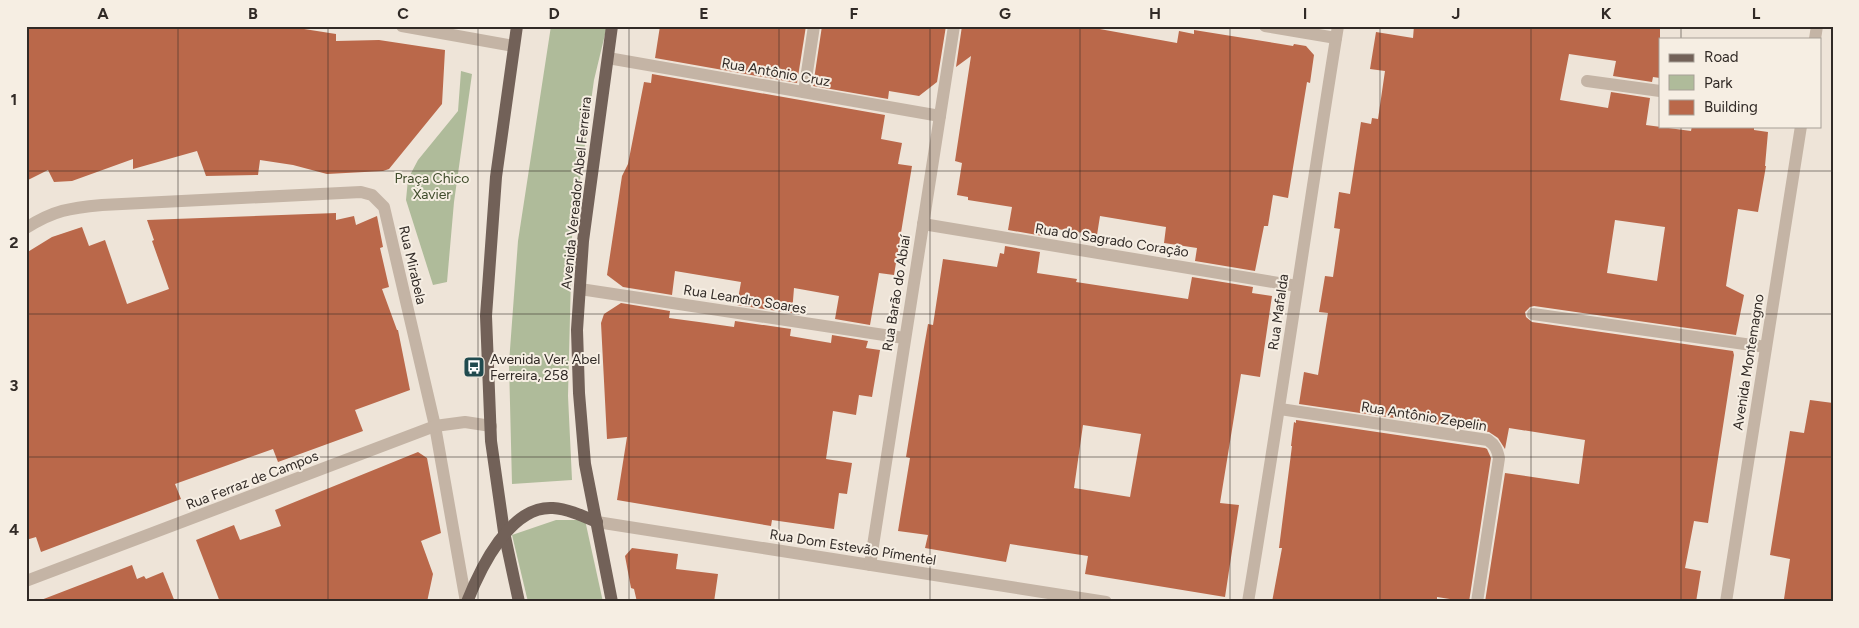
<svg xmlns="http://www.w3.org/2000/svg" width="1859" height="628" font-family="Figtree,sans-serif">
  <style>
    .green { fill: #afbb9a }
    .building { fill: #ba684a; fill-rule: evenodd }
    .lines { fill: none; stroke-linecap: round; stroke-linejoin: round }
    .minor { stroke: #c4b4a5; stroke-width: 12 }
    .major { stroke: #726158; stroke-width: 12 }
    .grid { fill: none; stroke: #312a26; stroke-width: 1; stroke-opacity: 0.55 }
    .labels { text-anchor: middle; stroke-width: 4; stroke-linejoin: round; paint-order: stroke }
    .street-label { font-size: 14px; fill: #312a26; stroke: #f6eee3 }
    .park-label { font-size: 14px; fill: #404d2c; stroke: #f6eee3 }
    .poi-label { font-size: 14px; fill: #312a26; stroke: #f6eee3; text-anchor: start }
    .neatline { fill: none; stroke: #312a26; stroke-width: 2 }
    .grid-label { font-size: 16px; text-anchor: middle; font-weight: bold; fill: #312a26 }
  </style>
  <rect width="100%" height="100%" fill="#eee4d8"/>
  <!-- green -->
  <g class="green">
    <path d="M551,26H607L594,80L572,237L568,396L572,480L512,484L509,363L518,241Z"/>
    <path d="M461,71L472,74L454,202L447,282L433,285L406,200L408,179L418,160L458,111Z"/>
    <path d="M556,520H585L603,602H528L512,535Z"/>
  </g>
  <!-- building -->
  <g class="building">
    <path d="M26,26H285L336,34V41L379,40L445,50L442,104L389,169L383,171L327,174L293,165L260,160L258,175L206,176L197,151L133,169V159L72,181L54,182L48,170L26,181Z"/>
    <path d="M660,26H806L797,83L655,58Z"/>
    <path d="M822,26H946L937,82L919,96L889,91L888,99L813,86Z"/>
    <path d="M962,26H1083L1177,43L1179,31L1194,34V30L1293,46L1294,44L1306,46L1314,55L1310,83L1307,82L1288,198L1273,195L1268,226H1264L1255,271L1195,261L1197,248L1164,243L1166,227L1100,216L1097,235L1044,227L1043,236L1008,230L1012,207L968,200V197L957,195L962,163L955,161L971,56L956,67Z"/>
    <path d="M1414,26H1660V78L1653,77L1652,82L1613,76L1616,61L1569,54L1560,100L1608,108L1611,92L1650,98L1646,125L1691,131L1692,126H1754V130L1768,132L1765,166H1766L1758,212L1738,209L1726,286L1744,295L1736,335L1534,306L1530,307L1525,312L1526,317L1532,322L1733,351L1734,355L1708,523L1694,521L1685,568L1701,571L1696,602H1485L1505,473L1579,484L1585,440L1509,428L1505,449L1498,438L1489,432L1299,404L1304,372L1318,375L1328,313L1319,312L1325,276L1333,277L1340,229L1334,228L1339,192L1350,194L1361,122L1371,124L1372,118L1378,119L1385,71L1370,69L1376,32L1413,38ZM1615,220L1665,227L1657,281L1607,273Z"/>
    <path d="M652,74L885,115L881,139L902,143L898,164L912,166L894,275L879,273L870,325L835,319L839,296L794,288L792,313L737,305L741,282L675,271L672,295L623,287L607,275L622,176L628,164L644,82L651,83Z"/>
    <path d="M336,213V220L354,216L356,225L377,216L383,247L380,248L389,287L382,289L397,330H398L410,390L355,410L363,431L278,462L273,449L175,484L181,499L41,552L36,537L26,540V253L52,237L82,227L89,246L105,240L127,304L169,289L152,241L154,240L147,220Z"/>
    <path d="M1005,246L1040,252L1037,273L1077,279L1076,282L1188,299L1192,277L1253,287L1252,293L1272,296L1260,377L1241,374L1220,503L1239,505L1225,597L1085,574L1088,556L1010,544L1006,562L925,548L928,535L898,531L910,458L906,457L924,347L928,324L933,325L943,259L997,267L1000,253L1004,254ZM1083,425L1141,434L1130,497L1074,488Z"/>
    <path d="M621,303L670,311L669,318L699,322L734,327L735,321L791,329L790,336L831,343L832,335L868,341L866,348L880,350L872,397L859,395L856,415L833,411L826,459L852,463L847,494L839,493L834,529L772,520L771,526L617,500L627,437L607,439L601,323L604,314Z"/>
    <path d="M1810,400L1833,403V602H1797L1784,599L1790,559L1770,555L1790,431L1804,433Z"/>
    <path d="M1296,420L1485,448L1487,449L1491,458L1469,602L1437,597V602H1272L1282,548H1279L1292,446H1291L1294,422L1296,423Z"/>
    <path d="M418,452L427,458L441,533L421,541L433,574L427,602H220L196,540L234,525L240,540L281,526L275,510Z"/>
    <path d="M632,548L678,554L676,569L718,574L714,602H637L634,589L631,588L625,556Z"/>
    <path d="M132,565L137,579L144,576L146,579L163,572L175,602H41V600Z"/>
  </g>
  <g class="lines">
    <!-- minor -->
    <g class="minor">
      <path d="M402,26L513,46"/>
      <path d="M1265,26L1336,38"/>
      <path d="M1815,39L1817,26"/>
      <path d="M608,58L940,116"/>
      <path d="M1587,81L1660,91"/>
      <path d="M804,92L814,26"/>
      <path d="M923,224L1297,286"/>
      <path d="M26,228C54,210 70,208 102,205L361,192L372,195L384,207L435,426L466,602"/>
      <path d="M580,289L904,338"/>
      <path d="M1533,314L1766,347"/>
      <path d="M1280,409L1488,440C1495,445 1497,449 1499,458L1477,602"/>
      <path d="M597,522L1106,602"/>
      <path d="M870,565L954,26"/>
      <path d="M26,581L435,426L465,422L491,426"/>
      <path d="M1248,602C1280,410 1307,218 1338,26"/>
      <path d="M1726,602L1801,126"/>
    </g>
    <!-- major -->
    <g class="major">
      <path d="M517,26L496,177L486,316L491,441L504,532L519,602"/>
      <path d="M467,602C480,569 510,505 553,508C568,509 583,516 597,522"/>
      <path d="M612,602L585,464L579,393L577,330L583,241L612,26"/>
    </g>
  </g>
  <!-- grid -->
  <path class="grid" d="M178,26V602M328,26V602M478,26V602M629,26V602M779,26V602M930,26V602M1080,26V602M1230,26V602M1380,26V602M1531,26V602M1681,26V39M1681,126V602M26,171H1833M26,314H1833M26,457H1833"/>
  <!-- icons -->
  <defs>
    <g id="bus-square" transform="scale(1.125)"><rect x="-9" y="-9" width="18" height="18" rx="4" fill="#204a4e" stroke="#f6eee3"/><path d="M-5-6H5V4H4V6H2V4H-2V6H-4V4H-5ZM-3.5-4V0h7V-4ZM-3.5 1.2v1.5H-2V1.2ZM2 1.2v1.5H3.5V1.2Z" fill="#fff"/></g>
  </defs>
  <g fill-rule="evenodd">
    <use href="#bus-square" x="474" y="367"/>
  </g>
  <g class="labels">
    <!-- street labels -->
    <g class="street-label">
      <text transform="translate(776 72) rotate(10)" y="5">Rua Antônio Cruz</text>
      <text transform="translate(576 193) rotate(-84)" y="5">Avenida Vereador Abel Ferreira</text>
      <text transform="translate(1112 240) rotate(9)" y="5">Rua do Sagrado Coração</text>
      <text transform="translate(413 265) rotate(77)" y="5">Rua Mirabela</text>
      <text transform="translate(896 293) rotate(-81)" y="5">Rua Barão do Abiaí</text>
      <text transform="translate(745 299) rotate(9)" y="5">Rua Leandro Soares</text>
      <text transform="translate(1278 312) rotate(-82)" y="5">Rua Mafalda</text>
      <text transform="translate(1748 362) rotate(-81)" y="5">Avenida Montemagno</text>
      <text transform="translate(1424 416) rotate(9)" y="5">Rua Antônio Zepelin</text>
      <text transform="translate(252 480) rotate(-21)" y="5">Rua Ferraz de Campos</text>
      <text transform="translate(853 547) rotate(9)" y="5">Rua Dom Estevão Pímentel</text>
    </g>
    <!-- park labels -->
    <g class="park-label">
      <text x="432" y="183">Praça Chico<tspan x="432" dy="16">Xavier</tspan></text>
    </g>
    <!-- poi labels -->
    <g class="poi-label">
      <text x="490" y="364">Avenida Ver. Abel<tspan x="490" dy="16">Ferreira, 258</tspan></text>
    </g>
  </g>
  <!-- border -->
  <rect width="1859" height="628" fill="none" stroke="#f6eee3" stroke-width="55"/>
  <!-- legend -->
  <rect x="1659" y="38" width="162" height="90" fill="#f6eee3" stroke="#a7a097"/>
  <rect x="1669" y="54" width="25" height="8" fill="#726158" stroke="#a7a097"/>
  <text x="1704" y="62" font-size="15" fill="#312a26">Road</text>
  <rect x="1669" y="75" width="25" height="15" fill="#afbb9a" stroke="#a7a097"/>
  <text x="1704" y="88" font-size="15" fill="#312a26">Park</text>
  <rect x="1669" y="100" width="25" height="15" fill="#ba684a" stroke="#a7a097"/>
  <text x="1704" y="112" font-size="15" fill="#312a26">Building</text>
  <rect x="28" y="28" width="1804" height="572" class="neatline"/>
  <g class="grid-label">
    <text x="103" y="19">A</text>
    <text x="253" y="19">B</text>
    <text x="403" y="19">C</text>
    <text x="554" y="19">D</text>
    <text x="704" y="19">E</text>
    <text x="854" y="19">F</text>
    <text x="1005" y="19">G</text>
    <text x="1155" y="19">H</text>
    <text x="1305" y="19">I</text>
    <text x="1456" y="19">J</text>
    <text x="1606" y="19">K</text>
    <text x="1756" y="19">L</text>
    <text x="14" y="105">1</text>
    <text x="14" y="248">2</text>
    <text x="14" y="391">3</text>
    <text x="14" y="535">4</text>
  </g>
</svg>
